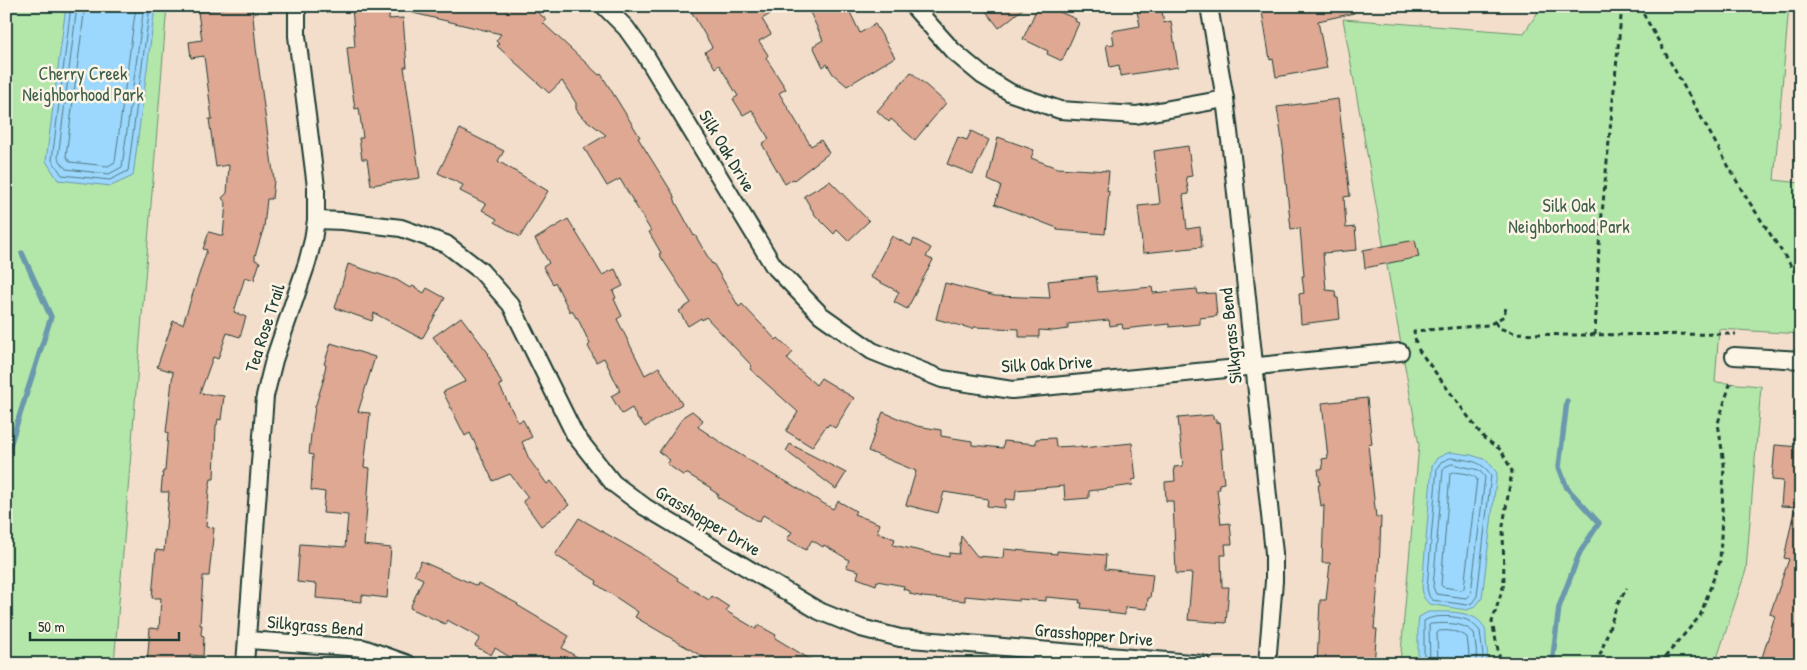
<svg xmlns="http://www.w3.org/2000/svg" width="1807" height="670" font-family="'Patrick Hand',sans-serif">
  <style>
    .green { fill: #b3e7a9; stroke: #69926e }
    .water { fill: #9cd7fd; stroke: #6a99ad }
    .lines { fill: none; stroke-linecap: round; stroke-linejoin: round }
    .shore { stroke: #517b84; stroke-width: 1 }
    .stream { stroke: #6a99ad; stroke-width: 5.5 }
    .building { fill: #dea893; stroke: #1f3d34 }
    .street-casing { stroke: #1f3d34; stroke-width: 20 }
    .path { stroke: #1f3d34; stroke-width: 3; stroke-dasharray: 5 4; stroke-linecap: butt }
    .street { stroke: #fcf5e5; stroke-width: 16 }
    .labels { text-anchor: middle; stroke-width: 5; stroke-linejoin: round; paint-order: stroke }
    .park-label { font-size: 18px; fill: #3d5f4b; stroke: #fcf5e5 }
    .street-label { font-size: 18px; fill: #1f3d34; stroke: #fcf5e5 }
  </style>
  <rect width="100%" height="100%" fill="#f3decc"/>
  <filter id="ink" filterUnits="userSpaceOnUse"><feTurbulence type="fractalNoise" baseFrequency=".02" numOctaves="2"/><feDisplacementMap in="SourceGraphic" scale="10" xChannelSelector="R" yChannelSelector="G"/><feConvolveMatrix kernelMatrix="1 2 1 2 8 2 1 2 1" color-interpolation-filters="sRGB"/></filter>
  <g filter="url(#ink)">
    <!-- green -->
    <g class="green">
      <path d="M6,6H167L114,664H6Z"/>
      <path d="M1542,6H1789L1774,180L1801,183V334L1719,329L1715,382L1761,386L1746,570L1715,664H1400L1419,445L1343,19L1524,33Z"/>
    </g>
    <!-- water -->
    <g class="water">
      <path d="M66,6H154L155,8L133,176L111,186L58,180L46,161Z"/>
      <path d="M1450,452L1471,455L1487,460L1497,473L1482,598L1475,607L1467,610L1429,604L1424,598L1422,588L1432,466L1437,458Z"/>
      <path d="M1428,612C1445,612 1477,609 1485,629C1486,632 1486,638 1486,641C1487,649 1489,656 1485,664H1420L1418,661V626L1419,617Z"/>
    </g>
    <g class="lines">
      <!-- shore -->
      <g class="shore">
        <path d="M71,6L52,160L62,175L110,180L128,171L150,6"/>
        <path d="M77,6L58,158L66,169L109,174L122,167L144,6"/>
        <path d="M85,6L66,156L70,162L108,166L115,162L136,6"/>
        <path d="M1451,458C1468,460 1481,460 1491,475L1477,596L1472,603L1467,605L1432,600L1429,596L1427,588L1437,468L1441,462Z"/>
        <path d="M1452,464L1479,470L1485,477L1471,593L1466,598L1436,594L1433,587L1443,470L1445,467Z"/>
        <path d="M1453,472C1461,473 1472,473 1477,479L1464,588L1462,590L1443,587L1441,585L1450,474Z"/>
        <path d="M1424,664V621C1434,614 1456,616 1467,620C1472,622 1476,627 1480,631L1483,656L1481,664"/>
        <path d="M1430,664L1429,625L1431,624C1446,623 1463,622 1474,633L1477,655L1475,664"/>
        <path d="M1438,664L1437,633L1439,631C1448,630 1459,631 1467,637L1469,654L1467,664"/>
      </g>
      <!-- stream -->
      <g class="stream">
        <path d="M6,458L51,317L22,253"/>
        <path d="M1552,664L1559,607L1580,552L1599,523L1567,488L1559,467L1567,401"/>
      </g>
    </g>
    <!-- building -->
    <g class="building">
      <path d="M242,6H252L256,48L274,180L272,199H267L264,227L255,256V260L260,262L254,280L245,277L234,312L246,317L240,337L227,333L218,359L213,357L200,393L224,396L221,420L218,419L217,425H216L214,479H211L209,489L206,527L214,528L209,576H203L200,625H202L201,635L204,636L203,656L190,655L189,664H147L150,628L159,629L161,598H152L156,550L164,551L169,492H161L163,471H165L168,433L166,432L173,372L157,367L173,321L183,324L207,250L203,249L209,232L223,236L226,203L222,198L227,193L229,165L216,167L209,119H212L204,56L191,58L189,42L202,40L198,12Z"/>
      <path d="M352,6H390L389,19L403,18L407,67H404L420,178L371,185L367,159H362L359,138H363L359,108L355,109L349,67L347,48L355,47Z"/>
      <path d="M414,6H529L546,19L543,23L599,75L601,74L640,137L638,138L673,194L676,203L694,236L695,235L712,264L713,263L739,307L742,304L776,340L778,338L793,352L787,359L816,385L821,378L854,398L835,428L829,424L827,427L826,426L812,447L786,431L798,412L750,369L752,366L706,317L702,320L701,318L688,326L679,311L691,303L659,254L661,253L649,232L651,231L620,179L607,186L584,148L606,135L581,116L576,109V103L562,81L549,93L497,46L499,44L496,41L501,34L413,13Z"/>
      <path d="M688,6H783L762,19L771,34L759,41L768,55L766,58L786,89L779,93L811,146L821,140L829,153L794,180L793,179L785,184L762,144L769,139L752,110L743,115L733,99L738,96L719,65L715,68L705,52L712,47Z"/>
      <path d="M807,6H847L860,33L875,24L895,57L847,86L833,74L827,64L823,67L813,46L823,40Z"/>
      <path d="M982,6H1026L999,28Z"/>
      <path d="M1038,6H1046L1076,19L1075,21L1079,23L1062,61L1047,54L1048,51L1023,39Z"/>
      <path d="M1136,6H1161L1164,23L1171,21L1178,67L1120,76L1119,65L1110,67L1106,45L1114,44L1112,31L1140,26Z"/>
      <path d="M1261,6H1353L1354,13L1318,21L1327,68L1276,77L1273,59L1270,60Z"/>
      <path d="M911,72L946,103L915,140L891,119L889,122L877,111Z"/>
      <path d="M1338,99L1350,196L1344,197L1346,228L1355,227L1357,250L1323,253L1326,290L1335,291L1336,298H1338L1340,319L1301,324L1299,294L1304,293L1302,276H1304L1300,228L1291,229L1283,154H1284L1277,107Z"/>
      <path d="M460,129L504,151L498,161L548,191L520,237L495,222L497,219L482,210L486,204L460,191L463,185L438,173Z"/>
      <path d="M971,131L989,140L973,174L947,164L958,137L967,140Z"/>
      <path d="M998,137L1034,150L1031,158L1057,168L1109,171L1107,191H1109L1105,234L1057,230V228L995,204L1001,186L988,180Z"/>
      <path d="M1188,146L1192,176L1186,177L1189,194L1183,195L1187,229L1200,227L1202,247L1143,253L1138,206L1160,204L1154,151Z"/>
      <path d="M830,181L869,221L848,241L837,230L834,234L815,215L804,196Z"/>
      <path d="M568,219L602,275L615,269L623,286L613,291L616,298L614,299L622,316L617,319L645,375L659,367L682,404L645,427L640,420H638L632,408L622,414L611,396L620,391L604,358L596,362L588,346L590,344L577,317L576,318L572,310L570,312L555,282L553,284L543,267L549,263L535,239Z"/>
      <path d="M892,236L911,246L914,239L931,248L926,257L933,260L907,309L894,302L899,292L870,277Z"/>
      <path d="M1415,240L1419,257L1365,268L1363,250Z"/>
      <path d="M348,264L397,280L410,288L413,286L424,293L427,288L445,298L422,339L374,313L372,321L335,308Z"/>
      <path d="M1096,276L1098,292L1152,287L1153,293L1197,289L1198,294L1215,293L1217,316L1200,318V324L1169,327V324L1123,329L1122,324L1110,326L1109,320L1068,324V329L1053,331L1039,330V337H1019V329L974,327L973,329L936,319L945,283L995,296L1050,298L1048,281Z"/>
      <path d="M461,317L489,354L488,355L502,384L499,385L518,422L523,420L532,437L522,442L529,459L547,484L551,481L569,505L541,526L523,501L528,497L510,474L493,481L470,433L465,436L443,392L466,381L433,337Z"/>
      <path d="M331,343L375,357L358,412L370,413L364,467L370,468L364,545L391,548L387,598L362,595V602L316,598L317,584L297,582L300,544L345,547L348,515L323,513L325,492L311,490L313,455L309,454L311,434L315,407L325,375L324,374L326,365L324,364Z"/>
      <path d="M1367,398L1372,444L1368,445L1376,517H1381L1379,571L1374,629H1377L1374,664H1317L1320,600H1326L1330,563H1322L1324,505L1321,506L1318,485H1320L1318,469H1323L1322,459L1328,458L1322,403Z"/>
      <path d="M692,411L703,420L698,427L726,446L780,479V478L833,509L838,501L856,511L854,514L880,524L877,532L895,539L893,545L949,557V553L959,554L961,536L977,556L1003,558L1004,549L1057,554V551L1106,555L1105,569L1153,574L1150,598H1148L1147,609L1125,607V615L1109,613V611L1081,608L1082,603H1079L1080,600L1046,597V601L1019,599V601L965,596V601L923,597L910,594V591L903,589L904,586L877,581L876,585L857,578L859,571L846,567L849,560L824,545L823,547L812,540L806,550L787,539L792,532L763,515L759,522L717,497L719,495L710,489L711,488L686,473L684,476L667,464L670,460L659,452L684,416Z"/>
      <path d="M883,412L917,426L941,430V436L972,441V445L1003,448L1004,441L1036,444V439L1055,438L1056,447L1074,446V447H1082V448L1132,443L1136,479L1132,480L1133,485L1089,491V498L1065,500L1064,486L1016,490L1015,500L1005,499V508L987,506L988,499L944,492L938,513L906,505L916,471L868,451Z"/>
      <path d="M1213,415V419H1216V423L1220,422L1223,449H1221L1224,483L1219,484L1220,489H1217L1221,524L1230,523L1232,544H1225L1226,555H1221L1222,587H1229L1226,623L1188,620L1192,573L1176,574L1173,501H1166L1165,482L1175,481L1174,467L1183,466L1178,418Z"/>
      <path d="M790,444L846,473L836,489L786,451Z"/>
      <path d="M1775,445L1801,447V507L1781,506L1783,481L1772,480Z"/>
      <path d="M1794,511H1801V664H1760L1775,616L1770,614L1789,559L1784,558Z"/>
      <path d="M579,518L640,553L678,578L677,580L709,600L712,596L729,607L726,611L756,629L758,625L776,635L775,638L818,664H715L635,617L638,612L596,584L597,581L555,555Z"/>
      <path d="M421,561L477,586L478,583L518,604L517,605L569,636L562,648L589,664H521L495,648L491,655L475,646L480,638L447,620L445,624L410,608L423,579L414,575Z"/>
    </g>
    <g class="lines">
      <!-- street casing -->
      <g class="street-casing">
        <g id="street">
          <path d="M604,6L626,28L646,56L773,265L821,315L872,351L942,379L1012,390L1400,352"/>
          <path d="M913,6L953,51L983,76L1011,93L1060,110L1136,115L1225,99"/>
          <path d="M1209,6L1225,99L1233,165L1274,553V581L1267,664"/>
          <path d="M316,220L343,221L401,228L446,244L481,271L511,305L575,435L613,483L645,507L819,611L861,628L900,638L1202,664"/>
          <path d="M1734,356L1801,360"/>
          <path d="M247,640L363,648L408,664"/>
          <path d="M245,664L265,396L274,360L307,263L313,240L316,220V187L297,36V6"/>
        </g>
      </g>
      <!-- path -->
      <g class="path">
        <path d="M1639,6L1744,194L1801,281"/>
        <path d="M1495,322L1499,328L1514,333L1565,335L1736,334"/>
        <path d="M1595,335L1599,245L1622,6"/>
        <path d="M1416,343L1414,331L1489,325L1504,316L1506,307"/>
        <path d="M1418,349L1484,438L1501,450L1512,471L1503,526L1504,584L1492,622L1501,664"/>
        <path d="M1501,663L1508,664"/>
        <path d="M1597,664L1617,605L1627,588"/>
        <path d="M1659,664L1700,616L1720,561L1724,464L1718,423L1731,381"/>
      </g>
      <!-- street -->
      <use href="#street" class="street"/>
    </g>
  </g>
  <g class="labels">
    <!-- park labels -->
    <g class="park-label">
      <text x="83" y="80">Cherry Creek<tspan x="83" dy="21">Neighborhood Park</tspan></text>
      <text x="1569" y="212">Silk Oak<tspan x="1569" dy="21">Neighborhood Park</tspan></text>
    </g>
    <!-- street labels -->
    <g class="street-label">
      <text transform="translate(727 151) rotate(59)" y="6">Silk Oak Drive</text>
      <text transform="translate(265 328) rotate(-72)" y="6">Tea Rose Trail</text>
      <text transform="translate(1231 336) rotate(-96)" y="6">Silkgrass Bend</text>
      <text transform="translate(1047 364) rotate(-3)" y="6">Silk Oak Drive</text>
      <text transform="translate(708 521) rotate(31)" y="6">Grasshopper Drive</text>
      <text transform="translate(315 626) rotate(5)" y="6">Silkgrass Bend</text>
      <text transform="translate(1094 635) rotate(5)" y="6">Grasshopper Drive</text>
    </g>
  </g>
  <!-- margin -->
  <rect width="1807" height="670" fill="none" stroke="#fcf5e5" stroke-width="25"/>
  <rect x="12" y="12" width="1782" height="645" fill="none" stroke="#1f3d34" stroke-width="2" filter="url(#ink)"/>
  <!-- scale -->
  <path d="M30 632v8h149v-8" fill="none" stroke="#1f3d34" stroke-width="2.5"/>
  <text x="38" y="632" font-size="15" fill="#1f3d34" stroke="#fcf5e5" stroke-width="4" paint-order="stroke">50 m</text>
</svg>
